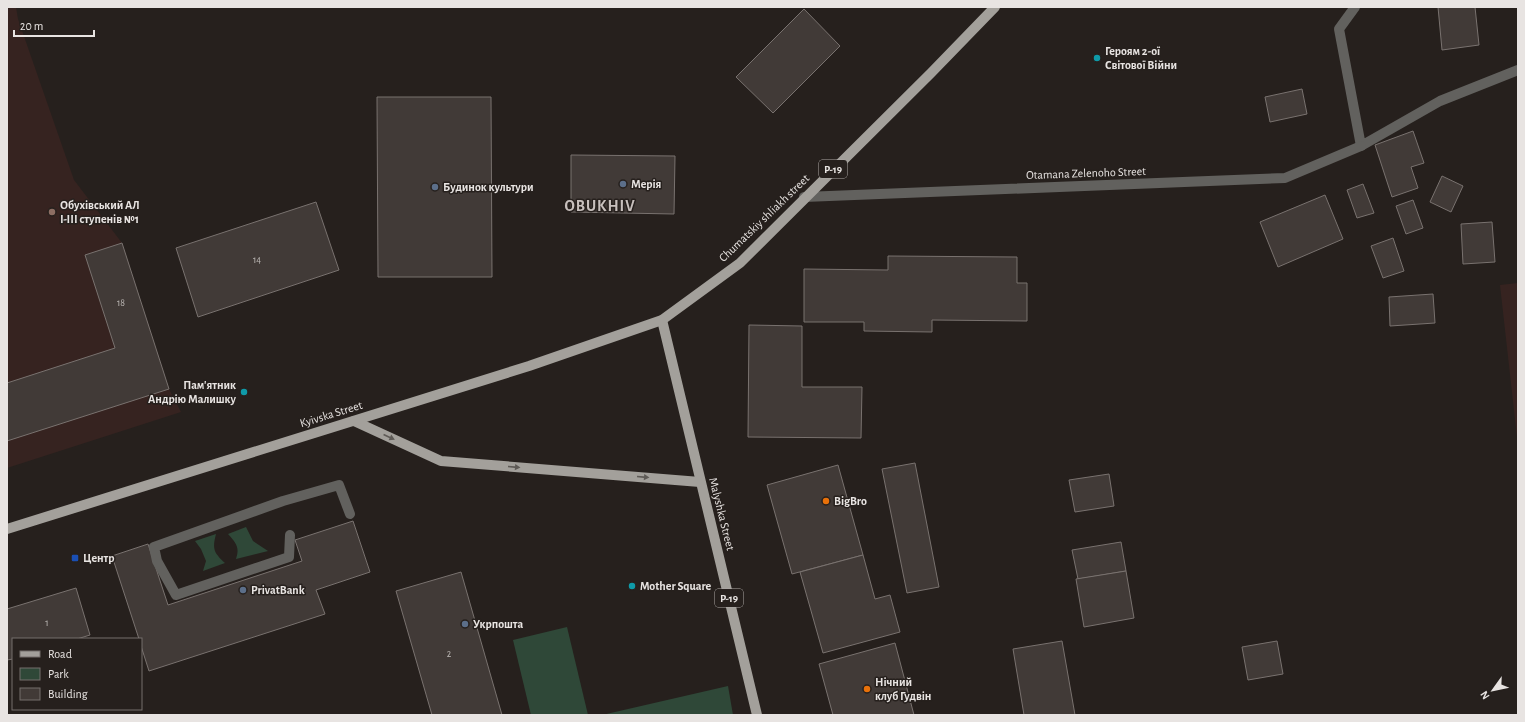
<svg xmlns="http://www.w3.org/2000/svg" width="1525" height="722" font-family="'Alegreya Sans',sans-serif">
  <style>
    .education { fill: #362320 }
    .green { fill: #2f4838 }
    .building { fill: #413a37; stroke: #79726f }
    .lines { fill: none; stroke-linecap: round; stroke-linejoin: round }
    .lane { stroke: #62615e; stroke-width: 10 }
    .street { stroke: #62615e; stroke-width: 10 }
    .primary { stroke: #a3a09b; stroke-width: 10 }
    .oneway { fill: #5e5a56 }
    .culture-dot { fill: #0f9aa8; stroke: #26201d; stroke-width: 1.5 }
    .service-dot { fill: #5c6f8a; stroke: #26201d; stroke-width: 1.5 }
    .education-dot { fill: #8d6e63; stroke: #26201d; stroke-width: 1.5 }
    .food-dot { fill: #e8710a; stroke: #26201d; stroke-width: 1.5 }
    .transit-dot { fill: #1a4fb4; stroke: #26201d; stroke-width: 1.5 }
    .labels { text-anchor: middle; stroke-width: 3; stroke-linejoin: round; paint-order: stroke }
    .number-label { font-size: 10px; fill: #bebab7 }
    .shield { fill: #26201d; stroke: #aea9a7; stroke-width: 1 }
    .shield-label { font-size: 11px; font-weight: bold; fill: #e8e4e2 }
    .poi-label { font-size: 12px; font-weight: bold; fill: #e8e4e2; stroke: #26201d; text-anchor: start }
    .street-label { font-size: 12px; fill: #e8e4e2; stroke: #26201d }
    .district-label { font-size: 16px; font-weight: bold; letter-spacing: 1px; fill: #c8c0bd; stroke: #26201d }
  </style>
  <rect width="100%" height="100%" fill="#26201d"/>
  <!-- education -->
  <g class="education">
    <path d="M7,7H16L18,19L74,180L122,243L169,389L181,412L7,468Z"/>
    <path d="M1518,283V446L1500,285Z"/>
  </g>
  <!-- green -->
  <g class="green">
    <path d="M246,527L253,541L268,551L236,559C240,547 236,543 228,534Z"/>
    <path d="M216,534C212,549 214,553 225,563L203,571L206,561L201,549L195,541Z"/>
    <path d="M567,627L588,715H531L513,640Z"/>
    <path d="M728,686L733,715H602Z"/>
  </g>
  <!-- building -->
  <g class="building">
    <path d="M1438,7H1475L1479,45L1442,50Z"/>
    <path d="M804,9L840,46L773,113L736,77Z"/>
    <path d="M1302,89L1307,114L1270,122L1265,97Z"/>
    <path d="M377,97H491L492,277H378Z"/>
    <path d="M1413,131L1424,163L1411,167L1418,188L1392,197L1375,145Z"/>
    <path d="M571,155L675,156L674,214L571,212Z"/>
    <path d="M1442,176L1463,186L1451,212L1430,202Z"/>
    <path d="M1363,184L1374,213L1357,218L1347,190Z"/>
    <path d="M1325,195L1343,239L1278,267L1260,222Z"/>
    <path d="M1413,200L1423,228L1406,234L1396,206Z"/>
    <path d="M316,202L339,270L198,317L176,248Z"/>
    <path d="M1492,222L1495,262L1463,264L1461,224Z"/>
    <path d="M1393,238L1404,271L1383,278L1371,246Z"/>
    <path d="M122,243L169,389L7,441V383L115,348L85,255Z"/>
    <path d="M888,256L1017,257V283H1027V321L932,320V332L864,331V322H804V269L888,270Z"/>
    <path d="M1433,294L1435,323L1390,326L1389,297Z"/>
    <path d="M749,325L802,326V387H862L861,438L748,437Z"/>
    <path d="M915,463L939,587L907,593L882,469Z"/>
    <path d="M838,465L863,555L792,574L767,485Z"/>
    <path d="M1109,474L1114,506L1075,512L1069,480Z"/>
    <path d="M353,521L370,572L316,590L325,614L149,671L141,646V639H139L112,556L148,544L168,605L302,561L295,540Z"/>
    <path d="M1121,542L1126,571L1078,579L1072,550Z"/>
    <path d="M863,555L875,599L890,595L900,632L823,653L800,572Z"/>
    <path d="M1126,571L1134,618L1084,627L1076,579Z"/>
    <path d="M461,572L502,715H432L396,591Z"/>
    <path d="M76,588L90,635L77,639H13V659L7,660V609Z"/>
    <path d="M1062,641L1075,715H1024L1013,649Z"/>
    <path d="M1277,641L1283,674L1248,680L1242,647Z"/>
    <path d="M895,643L914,715H833L819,664Z"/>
  </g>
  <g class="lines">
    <!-- lane -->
    <path class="lane" d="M290,535L289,557L176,595L157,561L154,547L283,501L339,485L350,514"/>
    <!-- street -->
    <g class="street">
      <path d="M1355,7L1339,29L1361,146L1440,101L1518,70"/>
      <path d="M804,197L1285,178L1361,146"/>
    </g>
    <!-- primary -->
    <g class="primary">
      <path d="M662,320L757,715"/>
      <path d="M354,421L441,461L700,482"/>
      <path d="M7,529L529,366L662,320L740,263L931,73L995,7"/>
    </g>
  </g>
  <!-- one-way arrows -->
  <defs><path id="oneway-solid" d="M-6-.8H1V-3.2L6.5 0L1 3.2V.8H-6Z"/></defs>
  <g class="oneway">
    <use href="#oneway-solid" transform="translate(389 437) rotate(25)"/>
    <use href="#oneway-solid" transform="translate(514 467) rotate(5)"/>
    <use href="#oneway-solid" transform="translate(643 477) rotate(5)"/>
  </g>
  <!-- markers -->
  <g class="culture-dot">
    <circle cx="1097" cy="58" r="4"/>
    <circle cx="244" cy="392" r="4"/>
    <circle cx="632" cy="586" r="4"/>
  </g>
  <g class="service-dot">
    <circle cx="623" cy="184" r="4"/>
    <circle cx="435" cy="187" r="4"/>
    <circle cx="243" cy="590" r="4"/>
    <circle cx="465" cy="624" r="4"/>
  </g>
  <circle class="education-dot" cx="52" cy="212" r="4"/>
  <g class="food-dot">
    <circle cx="826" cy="501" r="4"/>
    <circle cx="867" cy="689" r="4"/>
  </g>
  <rect class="transit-dot" x="71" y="554" width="8" height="8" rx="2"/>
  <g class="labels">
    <!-- number labels -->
    <g class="number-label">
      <text x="257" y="263">14</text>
      <text x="121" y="306">18</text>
      <text x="47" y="626">1</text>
      <text x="449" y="657">2</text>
    </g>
    <!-- shield labels -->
    <g class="shield">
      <rect x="819" y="160" width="28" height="18" rx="3"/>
      <rect x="715" y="589" width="28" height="18" rx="3"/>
    </g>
    <g class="shield-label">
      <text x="833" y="173">Р-19</text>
      <text x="729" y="602">Р-19</text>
    </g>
    <!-- poi labels -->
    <g class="poi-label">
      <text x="1105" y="55">Героям 2-ої<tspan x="1105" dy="14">Світової Війни</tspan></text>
      <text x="631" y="188">Мерія</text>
      <text x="443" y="191">Будинок культури</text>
      <text x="60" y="209">Обухівський АЛ<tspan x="60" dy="14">І-ІІІ ступенів №1</tspan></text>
      <text x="236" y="389" text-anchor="end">Пам'ятник<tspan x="236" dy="14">Андрію Малишку</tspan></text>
      <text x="834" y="505">BigBro</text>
      <text x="83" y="562">Центр</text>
      <text x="640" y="590">Mother Square</text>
      <text x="251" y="594">PrivatBank</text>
      <text x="473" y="628">Укрпошта</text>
      <text x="875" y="686">Нічний<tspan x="875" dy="14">клуб Гудвін</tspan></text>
    </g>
    <!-- street labels -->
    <g class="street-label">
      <text transform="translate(1086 173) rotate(-2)" y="4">Otamana Zelenoho Street</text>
      <text transform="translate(764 218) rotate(-44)" y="4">Chumatskiy shliakh street</text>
      <text transform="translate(331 414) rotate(-17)" y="4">Kyivska Street</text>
      <text transform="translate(722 514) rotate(76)" y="4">Malyshka Street</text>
    </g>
    <!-- district labels -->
    <g class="district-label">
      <text x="600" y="211">OBUKHIV</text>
    </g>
  </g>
  <!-- border -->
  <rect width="1525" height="722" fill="none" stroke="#e8e4e2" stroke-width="16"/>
  <!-- legend -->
  <rect x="12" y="638" width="130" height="72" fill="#26201d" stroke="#746e6c"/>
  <rect x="20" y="651" width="20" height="6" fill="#a3a09b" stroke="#746e6c"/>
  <text x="48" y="658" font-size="12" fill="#e8e4e2">Road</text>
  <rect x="20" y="668" width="20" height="12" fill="#2f4838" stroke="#746e6c"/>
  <text x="48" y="678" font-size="12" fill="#e8e4e2">Park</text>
  <rect x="20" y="688" width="20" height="12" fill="#413a37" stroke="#746e6c"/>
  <text x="48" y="698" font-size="12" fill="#e8e4e2">Building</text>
  <!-- north arrow -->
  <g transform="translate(1493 690) rotate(237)" stroke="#26201d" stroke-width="3" paint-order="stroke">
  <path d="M0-3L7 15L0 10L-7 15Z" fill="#e8e4e2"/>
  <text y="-6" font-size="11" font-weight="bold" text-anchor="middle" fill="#e8e4e2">N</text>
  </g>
  <!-- scale -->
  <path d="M14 30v6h80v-6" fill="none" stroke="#e8e4e2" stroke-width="2"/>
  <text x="20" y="30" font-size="12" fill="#e8e4e2" stroke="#26201d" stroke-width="3" paint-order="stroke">20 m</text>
</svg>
